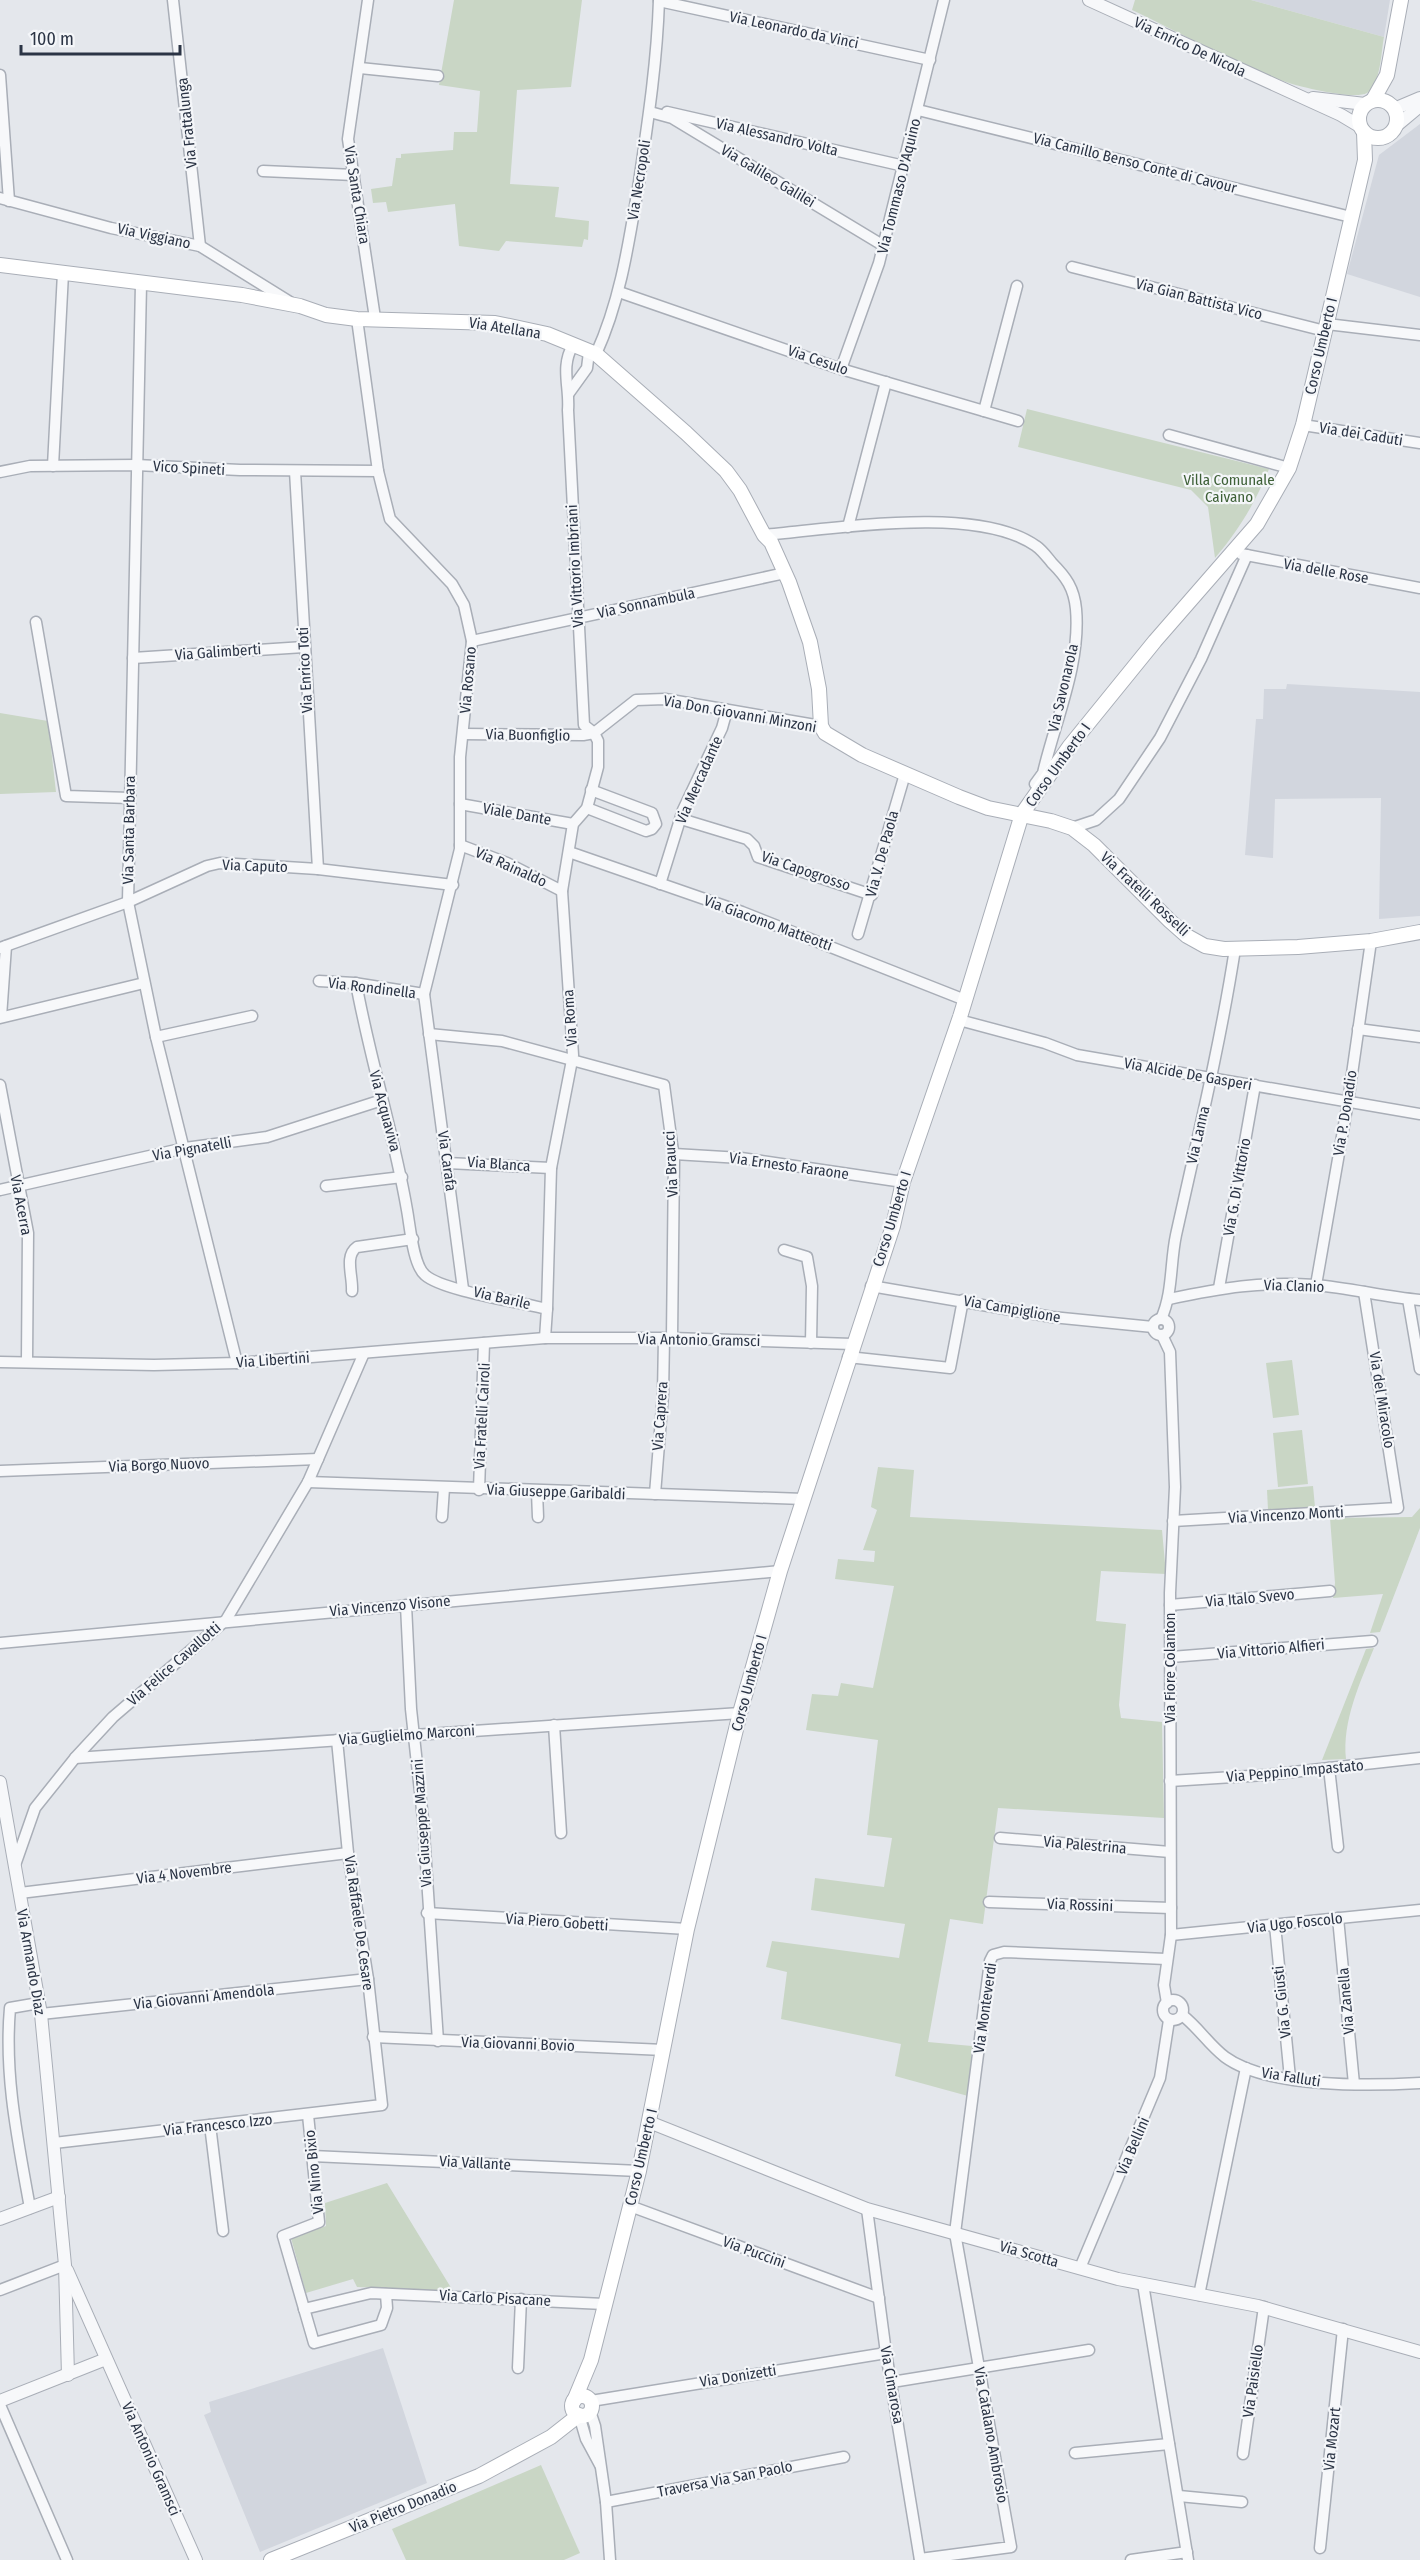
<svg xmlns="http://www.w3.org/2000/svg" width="1420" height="2560" font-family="'Fira Sans Condensed',sans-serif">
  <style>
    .built { fill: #d2d6de }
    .green { fill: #c9d6c5 }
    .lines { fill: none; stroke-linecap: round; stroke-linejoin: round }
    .minor-casing { stroke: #a9aeb7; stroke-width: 13 }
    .tertiary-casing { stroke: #a9aeb7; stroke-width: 14 }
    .secondary-casing { stroke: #a9aeb7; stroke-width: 16 }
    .minor { stroke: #f7f8fa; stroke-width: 10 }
    .tertiary { stroke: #f7f8fa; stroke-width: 12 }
    .secondary { stroke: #fff; stroke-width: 14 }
    .labels { text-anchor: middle; stroke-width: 4.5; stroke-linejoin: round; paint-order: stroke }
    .street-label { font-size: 15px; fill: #2b3445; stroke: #f4f6f9 }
    .park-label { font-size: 15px; fill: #3f6138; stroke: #f4f6f9 }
  </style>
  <rect width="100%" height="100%" fill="#e4e7ec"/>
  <!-- built -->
  <g class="built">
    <path d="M1251,0H1390L1384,37Z"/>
    <path d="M1420,124V297L1347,274L1379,155Z"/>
    <path d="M1287,684L1420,692V916L1379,919L1381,798L1275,799L1273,858L1245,855L1256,719H1263L1264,689H1286Z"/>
    <path d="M383,2348L427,2483L260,2552L204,2415L211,2412L209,2402Z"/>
  </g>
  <!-- green -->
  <g class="green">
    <path d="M454,0H582L571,87L517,90L510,184L559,187L555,217L589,221L588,240L584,239L582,247L506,241L499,251L459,246L455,204L388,212L386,202L373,203L371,189L392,186L396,158H401V154L453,150L454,132H477L480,91L439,85Z"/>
    <path d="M1135,0H1251L1384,37C1381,52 1381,84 1367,93C1354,100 1300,87 1286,82C1236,64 1181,33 1132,10Z"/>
    <path d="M1027,409L1269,469C1255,503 1239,530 1215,558L1208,507L1191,490L1018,447Z"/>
    <path d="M0,713L48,721L56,792L0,794Z"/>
    <path d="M1292,1360L1299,1415L1273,1418L1266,1363Z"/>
    <path d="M1302,1430L1308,1484L1278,1487L1273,1433Z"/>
    <path d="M878,1467L914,1470L910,1517L1162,1530L1166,1574L1101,1571L1096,1621L1126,1624L1119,1705L1121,1718L1162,1722L1164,1818L998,1808L983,1924L950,1919L928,2042L972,2046L968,2096L895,2076L901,2044L781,2019L787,1972L766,1967L772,1941L899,1958L905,1924L811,1910L815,1878L884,1887L892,1838L867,1835L878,1740L806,1730L812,1694L838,1696L841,1683L873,1688L894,1586L835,1579L838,1559L874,1562L875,1551L863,1550L877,1510L871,1507Z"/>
    <path d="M1313,1486L1315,1507L1268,1510L1267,1490Z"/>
    <path d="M1420,1508V1528L1380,1632L1370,1633L1383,1594L1333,1598L1335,1583L1330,1518L1412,1517Z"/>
    <path d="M1374,1648C1360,1683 1342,1721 1346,1759L1322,1760L1366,1649Z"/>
    <path d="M387,2183L453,2291L357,2287L353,2279L306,2293L291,2238L326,2226L325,2203Z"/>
    <path d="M541,2465L580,2553L564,2560H406L392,2529Z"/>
  </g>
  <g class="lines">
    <!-- minor casing -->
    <g class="minor-casing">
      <g id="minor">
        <path d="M173,0L200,246"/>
        <path d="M368,0L348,139L375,318"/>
        <path d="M659,1L930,60"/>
        <path d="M360,68L438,76"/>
        <path d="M0,75L9,201"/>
        <path d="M918,110L1351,217"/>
        <path d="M650,112L672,118L884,246"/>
        <path d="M667,112L904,166"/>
        <path d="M263,171L354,175"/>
        <path d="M0,198L111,228L200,246L290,302"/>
        <path d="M1072,267L1325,331"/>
        <path d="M141,284L128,902L156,1037L237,1363"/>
        <path d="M619,292L841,369L1018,421"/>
        <path d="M357,319L378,471L390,519L452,584L464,605L472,641L460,757V849L424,994L463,1289"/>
        <path d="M1327,324L1420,335"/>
        <path d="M596,354C621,299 629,241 639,182C648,121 657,62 659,0"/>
        <path d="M841,369L879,263L944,0"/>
        <path d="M569,393L587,368L589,352"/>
        <path d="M984,411L1017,286"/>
        <path d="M1303,425L1420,443"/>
        <path d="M1169,435L1289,468"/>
        <path d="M53,466L63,273"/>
        <path d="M295,471L318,869"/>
        <path d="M0,472L30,466L136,465L240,470L378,471"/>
        <path d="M848,527L886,382"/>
        <path d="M764,535C834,529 977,504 1036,546C1042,550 1047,557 1052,563C1066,577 1074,588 1076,609C1081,664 1055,721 1043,773L1035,784"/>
        <path d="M1241,554L1420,588"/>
        <path d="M36,622L66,796L130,798"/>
        <path d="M472,641L785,573"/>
        <path d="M133,658L304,647"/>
        <path d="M463,734L583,735L594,733L636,700L665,699L821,726"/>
        <path d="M460,804L573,824"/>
        <path d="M587,808L646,831L652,829L656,824L652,813L591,790"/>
        <path d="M681,819L747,839L754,846L758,857L872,895"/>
        <path d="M1072,828L1096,820L1119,799L1160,738L1201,659L1247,555"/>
        <path d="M460,845L507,863L562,891"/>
        <path d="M569,852L742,912L965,1000"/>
        <path d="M660,884L683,810L722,728L727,710"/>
        <path d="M858,934L905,774"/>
        <path d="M0,948L128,902L207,866L220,863L318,869L453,885"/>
        <path d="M319,981L354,983L424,994"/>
        <path d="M356,983C370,1060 394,1134 407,1210C410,1226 413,1265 425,1275C443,1291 520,1302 547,1309L545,1338"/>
        <path d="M1,1017L6,946"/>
        <path d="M0,1018L144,983"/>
        <path d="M959,1020L1045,1043L1077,1055L1420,1114"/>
        <path d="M1358,1029L1420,1037"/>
        <path d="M429,1034L502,1041L664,1085L674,1159L672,1338"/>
        <path d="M156,1037L252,1016"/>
        <path d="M0,1085L28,1233L27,1361"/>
        <path d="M674,1154L741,1158L903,1182"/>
        <path d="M447,1163L551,1168"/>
        <path d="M326,1186L402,1177"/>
        <path d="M0,1190L185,1148L267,1137L382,1100"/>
        <path d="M784,1250L807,1257L812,1286L811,1343"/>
        <path d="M1316,1285L1348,1102L1371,941"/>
        <path d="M871,1286L1052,1317L1153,1327"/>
        <path d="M1219,1288L1255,1085"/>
        <path d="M352,1291C353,1276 344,1256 357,1247L413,1239"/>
        <path d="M1169,1299C1221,1288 1262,1281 1315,1285C1350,1288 1385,1297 1420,1300"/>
        <path d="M1408,1299L1420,1369"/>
        <path d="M547,1309L551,1168L573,1055L562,891L573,824L587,808L598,767V741L594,733L584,725L568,410C570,387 560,367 573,345"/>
        <path d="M1161,1319C1173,1293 1170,1263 1176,1235C1197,1140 1220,1045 1235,949"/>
        <circle cx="1161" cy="1327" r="8"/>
        <path d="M1162,1335L1170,1352L1175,1487L1170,1593L1171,1935L1164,1985L1167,2003"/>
        <path d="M848,1357L950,1368L963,1300"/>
        <path d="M0,1362L154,1365L237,1363L545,1338H672L852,1344"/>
        <path d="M0,1471L318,1459"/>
        <path d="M308,1482L804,1499"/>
        <path d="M479,1490L484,1343"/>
        <path d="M537,1492L538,1517"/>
        <path d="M655,1494L663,1394L664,1338"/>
        <path d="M442,1517L444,1488"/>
        <path d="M1173,1521L1398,1508L1364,1292"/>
        <path d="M406,1605L411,1709L423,1819L438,2041"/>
        <path d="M1170,1605L1330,1591"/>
        <path d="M0,1643L780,1571"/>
        <path d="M1171,1657L1372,1641"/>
        <path d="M554,1725L561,1833"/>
        <path d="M75,1758L740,1713"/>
        <path d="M1329,1768L1338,1847"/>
        <path d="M1170,1781L1265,1775L1420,1758"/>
        <path d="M1000,1838L1170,1852"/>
        <path d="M15,1865L35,1808L75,1758L113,1717L226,1620L308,1482L364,1353"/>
        <path d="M20,1893L348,1853"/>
        <path d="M989,1902L1171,1908"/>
        <path d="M427,1913L687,1929"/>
        <path d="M1338,1918L1354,2084"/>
        <path d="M1275,1925L1290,2078"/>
        <path d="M1171,1935L1420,1910"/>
        <circle cx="1173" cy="2010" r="10"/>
        <path d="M41,2014L368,1979"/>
        <path d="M1182,2015C1198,2027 1209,2045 1225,2057C1267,2088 1369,2086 1420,2083"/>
        <path d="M373,2037L664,2050"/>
        <path d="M308,2115L319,2222L283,2236L314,2343L381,2325L387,2308L386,2294"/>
        <path d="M210,2125L223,2231"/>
        <path d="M54,2143L382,2105L368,1979L348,1853L337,1740"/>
        <path d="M312,2156L639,2171"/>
        <path d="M630,2206L879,2298"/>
        <path d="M30,2208C18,2141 4,2076 10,2008L39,2003"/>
        <path d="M867,2209L886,2353L920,2560"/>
        <path d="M1080,2268L1160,2078L1169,2020"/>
        <path d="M1143,2284L1188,2560"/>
        <path d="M0,2290L65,2265"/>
        <path d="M1199,2295L1246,2068"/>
        <path d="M304,2309L371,2293L604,2304"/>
        <path d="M518,2368L521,2299"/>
        <path d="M892,2382L1089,2350"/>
        <path d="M591,2401L886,2353"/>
        <path d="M0,2405L67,2560"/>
        <path d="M590,2411L595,2426L606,2502L610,2560"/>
        <path d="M579,2415L586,2439L600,2465"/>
        <path d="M1075,2453L1169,2444"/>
        <path d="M1243,2454L1264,2307"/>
        <path d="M1179,2496L1242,2502"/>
        <path d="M606,2502L844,2457"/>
        <path d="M1320,2548L1343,2329"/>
        <path d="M920,2559L1011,2547L955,2233L990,1961L993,1955L1004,1952L1166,1959"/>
        <path d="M1131,2560L1187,2552"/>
      </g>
    </g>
    <!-- tertiary casing -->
    <g class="tertiary-casing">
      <g id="tertiary">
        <path d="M1089,0L1341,115L1361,127"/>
        <path d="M1313,98L1365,104"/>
        <path d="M1394,109L1420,98"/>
        <path d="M1396,126L1420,106"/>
        <path d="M0,1782L41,2014L65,2265L68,2375"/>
        <path d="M649,2122L867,2209L1118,2279L1258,2306L1420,2352"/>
        <path d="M0,2219L59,2197"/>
        <path d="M67,2270L196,2560"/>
        <path d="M0,2401L106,2359"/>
      </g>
    </g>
    <!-- secondary casing -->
    <g class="secondary-casing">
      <g id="secondary">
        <circle cx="1378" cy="119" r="19"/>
        <path d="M1373,100L1387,75L1401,0"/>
        <path d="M0,265L242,295L300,306L326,315L357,319L495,323L547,334L596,354L686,433L726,471L740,490L764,535L771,542L789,582L810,642L819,689L821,726L825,733L862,755L959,797L988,808L1051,821L1072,828L1094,845L1170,921L1187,936L1205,946L1224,949L1298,947L1371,941L1420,932"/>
        <circle cx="582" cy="2406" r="10"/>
        <path d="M574,2401L591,2360L639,2171L687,1929L740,1713L780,1571L893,1226L903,1182L960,1017L1022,814L1069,747L1155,641L1257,524L1289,468L1303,425L1365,160L1364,132"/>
        <path d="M271,2560L479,2476L551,2437L579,2415"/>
      </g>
    </g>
    <!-- minor -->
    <use href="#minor" class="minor"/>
    <!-- tertiary -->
    <use href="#tertiary" class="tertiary"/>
    <!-- secondary -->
    <use href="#secondary" class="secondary"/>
  </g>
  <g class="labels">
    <!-- street labels -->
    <g class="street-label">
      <text transform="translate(794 30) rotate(12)" y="5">Via Leonardo da Vinci</text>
      <text transform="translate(1190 47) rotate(25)" y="5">Via Enrico De Nicola</text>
      <text transform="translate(187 123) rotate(-96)" y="5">Via Frattalunga</text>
      <text transform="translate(777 137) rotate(13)" y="5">Via Alessandro Volta</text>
      <text transform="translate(1135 163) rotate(14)" y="5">Via Camillo Benso Conte di Cavour</text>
      <text transform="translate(768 176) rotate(31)" y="5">Via Galileo Galilei</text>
      <text transform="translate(639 180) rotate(-81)" y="5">Via Necropoli</text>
      <text transform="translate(899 186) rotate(-76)" y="5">Via Tommaso D'Aquino</text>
      <text transform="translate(357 195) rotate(81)" y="5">Via Santa Chiara</text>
      <text transform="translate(154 236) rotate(12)" y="5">Via Viggiano</text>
      <text transform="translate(1199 299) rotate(14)" y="5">Via Gian Battista Vico</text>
      <text transform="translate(505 328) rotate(9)" y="5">Via Atellana</text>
      <text transform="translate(1321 346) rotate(-77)" y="5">Corso Umberto I</text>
      <text transform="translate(818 360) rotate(19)" y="5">Via Cesulo</text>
      <text transform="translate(1361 434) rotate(9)" y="5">Via dei Caduti</text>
      <text transform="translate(189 468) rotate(3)" y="5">Vico Spineti</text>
      <text transform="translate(575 566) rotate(-93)" y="5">Via Vittorio Imbriani</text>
      <text transform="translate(1326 571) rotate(10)" y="5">Via delle Rose</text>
      <text transform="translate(646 603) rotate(-12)" y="5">Via Sonnambula</text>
      <text transform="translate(218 652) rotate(-4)" y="5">Via Galimberti</text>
      <text transform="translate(305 670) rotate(-93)" y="5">Via Enrico Toti</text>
      <text transform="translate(468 680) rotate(-85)" y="5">Via Rosano</text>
      <text transform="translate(1063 688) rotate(-77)" y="5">Via Savonarola</text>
      <text transform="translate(740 714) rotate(10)" y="5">Via Don Giovanni Minzoni</text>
      <text transform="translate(528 735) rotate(1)" y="5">Via Buonfiglio</text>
      <text transform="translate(1058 765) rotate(-54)" y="5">Corso Umberto I</text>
      <text transform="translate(699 780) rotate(-66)" y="5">Via Mercadante</text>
      <text transform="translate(517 814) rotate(10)" y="5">Viale Dante</text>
      <text transform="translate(129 830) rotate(-89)" y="5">Via Santa Barbara</text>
      <text transform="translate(882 854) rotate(-75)" y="5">Via V. De Paola</text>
      <text transform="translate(255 866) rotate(2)" y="5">Via Caputo</text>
      <text transform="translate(511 867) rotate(24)" y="5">Via Rainaldo</text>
      <text transform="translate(806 871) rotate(19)" y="5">Via Capogrosso</text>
      <text transform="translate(1145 894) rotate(43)" y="5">Via Fratelli Rosselli</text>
      <text transform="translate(768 923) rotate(20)" y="5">Via Giacomo Matteotti</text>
      <text transform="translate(372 988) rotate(7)" y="5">Via Rondinella</text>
      <text transform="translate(570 1018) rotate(-94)" y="5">Via Roma</text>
      <text transform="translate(1188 1074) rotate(10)" y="5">Via Alcide De Gasperi</text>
      <text transform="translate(385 1111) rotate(75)" y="5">Via Acquaviva</text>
      <text transform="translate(1345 1113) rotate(-81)" y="5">Via P. Donadio</text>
      <text transform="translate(1198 1135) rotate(-77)" y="5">Via Lanna</text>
      <text transform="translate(192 1149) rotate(-10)" y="5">Via Pignatelli</text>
      <text transform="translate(447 1161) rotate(82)" y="5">Via Carafa</text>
      <text transform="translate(499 1164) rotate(4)" y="5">Via Blanca</text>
      <text transform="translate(671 1164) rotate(-93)" y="5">Via Braucci</text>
      <text transform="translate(789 1166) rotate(8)" y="5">Via Ernesto Faraone</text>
      <text transform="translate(1237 1187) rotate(-80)" y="5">Via G. Di Vittorio</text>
      <text transform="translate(21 1205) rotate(79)" y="5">Via Acerra</text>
      <text transform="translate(892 1219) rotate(-73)" y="5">Corso Umberto I</text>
      <text transform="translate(1294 1286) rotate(2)" y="5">Via Clanio</text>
      <text transform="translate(502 1298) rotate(13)" y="5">Via Barile</text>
      <text transform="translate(1012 1309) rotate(10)" y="5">Via Campiglione</text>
      <text transform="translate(699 1340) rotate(1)" y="5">Via Antonio Gramsci</text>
      <text transform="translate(273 1360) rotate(-4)" y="5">Via Libertini</text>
      <text transform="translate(1382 1400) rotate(81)" y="5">Via del Miracolo</text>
      <text transform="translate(482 1416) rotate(-87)" y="5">Via Fratelli Cairoli</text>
      <text transform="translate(660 1416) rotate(-86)" y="5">Via Caprera</text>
      <text transform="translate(159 1465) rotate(-2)" y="5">Via Borgo Nuovo</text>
      <text transform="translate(556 1492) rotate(2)" y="5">Via Giuseppe Garibaldi</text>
      <text transform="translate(1286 1515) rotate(-3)" y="5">Via Vincenzo Monti</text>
      <text transform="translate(1250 1598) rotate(-5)" y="5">Via Italo Svevo</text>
      <text transform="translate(390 1606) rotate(-5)" y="5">Via Vincenzo Visone</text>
      <text transform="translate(1271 1649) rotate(-5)" y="5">Via Vittorio Alfieri</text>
      <text transform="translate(174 1664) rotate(-41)" y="5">Via Felice Cavallotti</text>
      <text transform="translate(1170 1668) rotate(-90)" y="5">Via Fiore Colanton</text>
      <text transform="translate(749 1683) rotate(-75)" y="5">Corso Umberto I</text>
      <text transform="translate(407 1735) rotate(-4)" y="5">Via Guglielmo Marconi</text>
      <text transform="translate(1295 1771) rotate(-5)" y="5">Via Peppino Impastato</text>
      <text transform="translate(422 1823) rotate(-94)" y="5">Via Giuseppe Mazzini</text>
      <text transform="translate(1085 1845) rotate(5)" y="5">Via Palestrina</text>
      <text transform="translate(184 1873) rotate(-7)" y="5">Via 4 Novembre</text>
      <text transform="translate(1080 1905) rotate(2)" y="5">Via Rossini</text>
      <text transform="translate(557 1922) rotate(4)" y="5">Via Piero Gobetti</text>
      <text transform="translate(359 1923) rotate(82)" y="5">Via Raffaele De Cesare</text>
      <text transform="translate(1295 1923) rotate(-6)" y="5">Via Ugo Foscolo</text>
      <text transform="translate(31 1962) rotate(80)" y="5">Via Armando Diaz</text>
      <text transform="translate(204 1997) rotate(-6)" y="5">Via Giovanni Amendola</text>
      <text transform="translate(1346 2001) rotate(-95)" y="5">Via Zanella</text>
      <text transform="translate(1282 2002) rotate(-96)" y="5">Via G. Giusti</text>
      <text transform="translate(985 2008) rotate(-82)" y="5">Via Monteverdi</text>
      <text transform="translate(518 2044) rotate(2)" y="5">Via Giovanni Bovio</text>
      <text transform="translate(1291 2077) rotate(9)" y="5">Via Falluti</text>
      <text transform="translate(218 2125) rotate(-6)" y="5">Via Francesco Izzo</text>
      <text transform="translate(1133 2146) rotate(-67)" y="5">Via Bellini</text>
      <text transform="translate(641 2157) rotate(-77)" y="5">Corso Umberto I</text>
      <text transform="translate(475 2163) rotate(3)" y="5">Via Vallante</text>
      <text transform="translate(314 2172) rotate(-96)" y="5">Via Nino Bixio</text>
      <text transform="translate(754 2252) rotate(20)" y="5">Via Puccini</text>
      <text transform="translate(1029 2254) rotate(16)" y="5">Via Scotta</text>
      <text transform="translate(495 2298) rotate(3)" y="5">Via Carlo Pisacane</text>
      <text transform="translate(738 2376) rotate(-9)" y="5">Via Donizetti</text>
      <text transform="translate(1253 2381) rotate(-82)" y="5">Via Paisiello</text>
      <text transform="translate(892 2385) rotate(80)" y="5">Via Cimarosa</text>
      <text transform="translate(991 2435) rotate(80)" y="5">Via Catalano Ambrosio</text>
      <text transform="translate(1332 2439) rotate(-84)" y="5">Via Mozart</text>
      <text transform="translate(151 2459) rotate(66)" y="5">Via Antonio Gramsci</text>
      <text transform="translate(725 2479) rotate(-11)" y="5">Traversa Via San Paolo</text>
      <text transform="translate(403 2507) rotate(-22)" y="5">Via Pietro Donadio</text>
    </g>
    <!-- park labels -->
    <g class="park-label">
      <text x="1229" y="485">Villa Comunale<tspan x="1229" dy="17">Caivano</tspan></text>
    </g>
  </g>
  <!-- scale -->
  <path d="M21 45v9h159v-9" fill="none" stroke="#2b3445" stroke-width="3"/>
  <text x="30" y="45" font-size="18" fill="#2b3445" stroke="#f4f6f9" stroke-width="4.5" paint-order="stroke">100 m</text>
</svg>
